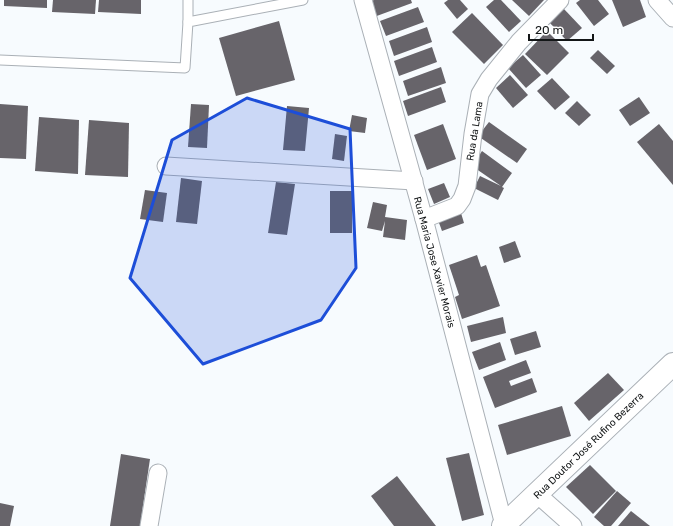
<svg xmlns="http://www.w3.org/2000/svg" width="673" height="526" font-family="Rubik,sans-serif">
  <style>
    .building { fill: #67646a }
    .lines { fill: none; stroke-linecap: round; stroke-linejoin: round }
    .service-casing { stroke: #aab0b6; stroke-width: 11 }
    .minor-casing { stroke: #aab0b6; stroke-width: 19 }
    .secondary-casing { stroke: #aab0b6; stroke-width: 24 }
    .service { stroke: #fff; stroke-width: 9 }
    .minor { stroke: #fff; stroke-width: 17 }
    .secondary { stroke: #fff; stroke-width: 22 }
    .marked { fill: #1d4ed8; fill-opacity: 0.2; stroke: #1d4ed8; stroke-width: 3; stroke-linejoin: round }
    .labels { text-anchor: middle; stroke-width: 3.5; stroke-linejoin: round; paint-order: stroke }
    .street-label { font-size: 10px; fill: #131617; stroke: #fff }
  </style>
  <rect width="100%" height="100%" fill="#f7fbfe"/>
  <!-- building -->
  <g class="building">
    <path d="M4,0H47V8L4,6Z"/>
    <path d="M53,0H96L95,14L52,12Z"/>
    <path d="M99,0H141V14L98,12Z"/>
    <path d="M374,0H411L412,3L374,17L369,2Z"/>
    <path d="M448,0H460L468,9L457,19L444,3Z"/>
    <path d="M494,0H501L521,21L509,32L486,7Z"/>
    <path d="M512,0H544L529,16Z"/>
    <path d="M580,0H598L609,14L594,26L576,3Z"/>
    <path d="M612,0H640L646,17L623,27Z"/>
    <path d="M418,7L424,22L386,36L380,21Z"/>
    <path d="M564,9L582,28L567,41L549,22Z"/>
    <path d="M472,13L503,45L484,64L452,32Z"/>
    <path d="M279,21L295,80L236,96L219,38Z"/>
    <path d="M427,27L432,42L394,56L389,41Z"/>
    <path d="M547,31L569,53L547,75L525,54Z"/>
    <path d="M432,47L437,62L399,76L394,61Z"/>
    <path d="M598,50L615,66L607,74L590,58Z"/>
    <path d="M523,55L541,75L526,88L508,68Z"/>
    <path d="M441,67L446,83L408,96L403,81Z"/>
    <path d="M510,75L528,95L513,108L496,88Z"/>
    <path d="M552,78L570,97L555,110L537,91Z"/>
    <path d="M441,87L446,102L408,116L403,101Z"/>
    <path d="M639,97L650,113L630,126L619,110Z"/>
    <path d="M577,101L591,115L579,126L565,113Z"/>
    <path d="M0,104L28,106L26,159L0,158Z"/>
    <path d="M191,104L209,105L207,148L188,147Z"/>
    <path d="M287,106L309,108L305,151L283,150Z"/>
    <path d="M352,115L367,118L365,133L349,131Z"/>
    <path d="M39,117L79,120L78,174L35,171Z"/>
    <path d="M89,120L129,123L128,177L85,175Z"/>
    <path d="M489,122L527,149L517,163L478,136Z"/>
    <path d="M443,124L456,159L427,170L414,135Z"/>
    <path d="M659,124L673,141V185L637,142Z"/>
    <path d="M335,134L347,136L344,161L332,159Z"/>
    <path d="M482,151L512,173L502,187L504,188L498,200L474,188L480,176L501,186L472,166Z"/>
    <path d="M181,178L202,181L197,224L176,222Z"/>
    <path d="M276,182L295,184L287,235L268,233Z"/>
    <path d="M444,183L450,197L434,204L428,189Z"/>
    <path d="M145,190L167,193L163,222L140,219Z"/>
    <rect x="330" y="191" width="22" height="42"/>
    <path d="M373,202L387,205L385,217L407,220L405,240L383,237L385,221L382,231L367,228Z"/>
    <path d="M461,213L464,223L442,231L438,220Z"/>
    <path d="M515,241L521,257L504,263L499,247Z"/>
    <path d="M477,255L481,267L486,265L500,306L462,319L455,297L459,295L449,265Z"/>
    <path d="M503,317L506,333L471,342L467,326Z"/>
    <path d="M536,331L541,347L515,355L510,339Z"/>
    <path d="M500,342L506,360L479,370L472,352Z"/>
    <path d="M526,360L531,373L509,381L511,386L532,378L537,392L495,408L483,377Z"/>
    <path d="M608,373L624,390L589,421L574,403Z"/>
    <path d="M562,406L571,436L507,455L498,425Z"/>
    <path d="M469,453L484,515L462,521L446,458Z"/>
    <path d="M121,454L150,459L140,526H110Z"/>
    <path d="M590,465L616,491L593,514L566,487Z"/>
    <path d="M397,476L436,526H394L371,496Z"/>
    <path d="M617,491L631,503L611,526H604L594,517Z"/>
    <path d="M0,503L14,506L10,526H0Z"/>
    <path d="M631,511L650,526H618Z"/>
  </g>
  <g class="lines">
    <!-- service casing -->
    <g class="service-casing">
      <g id="service">
        <path d="M188,22V0"/>
        <path d="M0,60L185,68L188,22L303,0"/>
      </g>
    </g>
    <!-- minor casing -->
    <g class="minor-casing">
      <g id="minor">
        <path d="M363,0L424,219L504,525"/>
        <path d="M657,0L673,18"/>
        <path d="M166,166L414,181"/>
        <path d="M424,219L457,206L462,199L467,186L473,134L480,94L489,79L519,42L560,0"/>
        <path d="M537,494L573,526"/>
        <path d="M149,526L158,473"/>
      </g>
    </g>
    <!-- secondary casing -->
    <g class="secondary-casing">
      <path id="secondary" d="M503,526L673,364"/>
    </g>
    <!-- service -->
    <use href="#service" class="service"/>
    <!-- minor -->
    <use href="#minor" class="minor"/>
    <!-- secondary -->
    <use href="#secondary" class="secondary"/>
  </g>
  <!-- marked area -->
  <path class="marked" d="M247,98L350,129L356,268L321,320L203,364L130,278L172,140Z"/>
  <g class="labels">
    <!-- street labels -->
    <g class="street-label">
      <text transform="translate(474 131) rotate(-81)" y="4">Rua da Lama</text>
      <text transform="translate(435 262) rotate(75)" y="4">Rua Maria Jose Xavier Morais</text>
      <text transform="translate(588 445) rotate(-44)" y="4">Rua Doutor José Rufino Bezerra</text>
    </g>
  </g>
  <!-- scale -->
  <path d="M529 34v6h64v-6" fill="none" stroke="#131617" stroke-width="2"/>
  <text x="535" y="34" font-size="12" fill="#131617" stroke="#ffffff" stroke-width="3" paint-order="stroke">20 m</text>
</svg>
